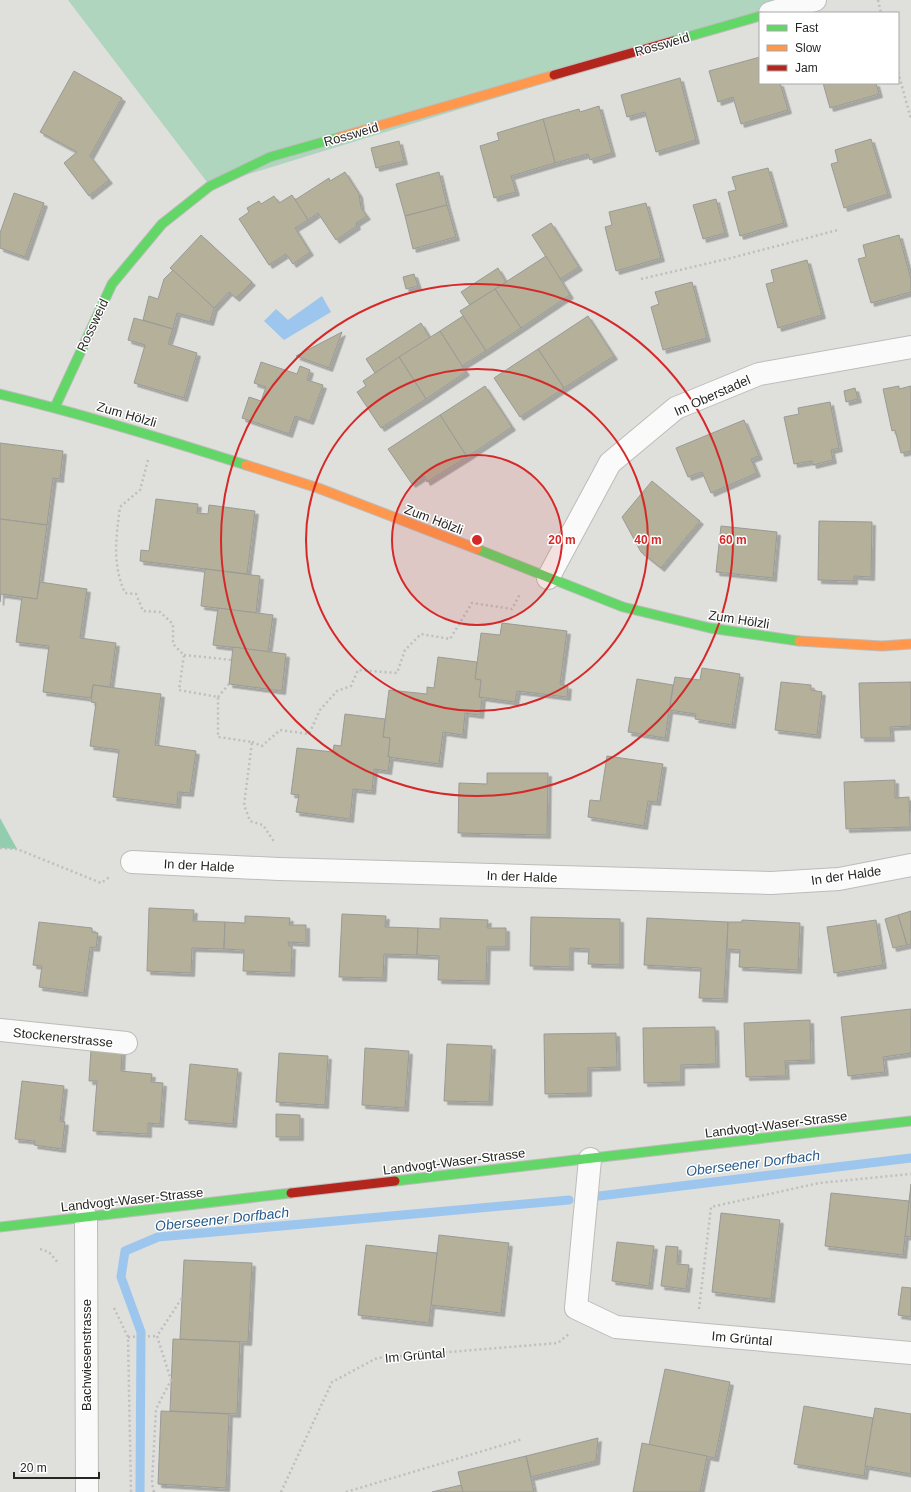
<svg xmlns="http://www.w3.org/2000/svg" width="911" height="1492" font-family="Helvetica,sans-serif">
  <style>
    .green { fill: #afd5be }
    .forest { fill: #91cdae }
    .water { fill: #9cc6ed }
    .lines { fill: none; stroke-linecap: round; stroke-linejoin: round }
    .stream { stroke: #9cc6ed; stroke-width: 9 }
    .building { fill: #b4b099; stroke: #9a9a97; filter: url(#shadow) }
    .street-casing { stroke: #bcbcb9; stroke-width: 24 }
    .fast-casing { stroke: #bcbcb9; stroke-width: 11 }
    .slow-casing { stroke: #bcbcb9; stroke-width: 11 }
    .jam-casing { stroke: #bcbcb9; stroke-width: 11 }
    .path { stroke: #bebebe; stroke-width: 2.5; stroke-dasharray: 2 3; stroke-linecap: butt }
    .street { stroke: #fafafa; stroke-width: 22 }
    .fast { stroke: #63d668; stroke-width: 9 }
    .slow { stroke: #ff974d; stroke-width: 9 }
    .jam { stroke: #b3261e; stroke-width: 9 }
    .ring { fill: none; stroke: #d62828; stroke-width: 2 }
    .labels { text-anchor: middle; stroke-width: 3; stroke-linejoin: round; paint-order: stroke }
    .street-label { font-size: 13px; fill: #262623; stroke: #fff }
    .water-label { font-size: 14px; font-style: italic; fill: #265b8b; stroke: #fff }
    .centre { fill: #d62828; stroke: #fff; stroke-width: 2 }
    .ring-label { font-size: 12px; text-anchor: middle; font-weight: bold; fill: #d62828; stroke: #fff; stroke-width: 3; stroke-linejoin: round; paint-order: stroke }
  </style>
  <defs>
    <filter id="shadow"><feDropShadow dx="3.5" dy="3.5" stdDeviation="0" flood-color="#0004"/></filter>
  </defs>
  <rect width="100%" height="100%" fill="#dfdfdb"/>
  <!-- green -->
  <path class="green" d="M68,0H815L210,186Z"/>
  <!-- forest -->
  <path class="forest" d="M0,818L17,849L0,848Z"/>
  <!-- water -->
  <path class="water" d="M322,296L331,312L284,340L264,321L276,309L288,320Z"/>
  <g class="lines">
    <!-- stream -->
    <g class="stream">
      <path d="M599,1196L911,1158"/>
      <path d="M140,1492L141,1332L121,1277L125,1251L158,1237L569,1200"/>
    </g>
  </g>
  <!-- building -->
  <g class="building">
    <path d="M760,57V83H780L788,110L741,124L733,97L718,102L709,71Z"/>
    <path d="M74,71L122,98L90,156L109,180L89,196L64,163L77,152L40,132Z"/>
    <path d="M680,78L696,140L656,152L645,112L627,117L621,95Z"/>
    <path d="M823,83H876L879,94L830,108Z"/>
    <path d="M599,106L612,153L590,160L588,154L555,163L543,119L579,109L580,112Z"/>
    <path d="M543,119L555,163L511,176L516,192L494,198L480,146L499,140L497,133Z"/>
    <path d="M871,139L888,194L844,208L831,164L838,162L835,150Z"/>
    <path d="M399,141L404,161L376,168L371,148Z"/>
    <path d="M768,168L784,223L740,236L728,192L736,190L732,177Z"/>
    <path d="M345,172L359,194L361,208L367,216L356,223L357,226L336,240L318,213L308,220L295,200L329,178L330,181Z"/>
    <path d="M439,172L447,205L405,216L396,184Z"/>
    <path d="M14,193L44,203L25,257L0,248V233Z"/>
    <path d="M292,195L308,220L295,228L310,252L293,264L286,254L269,265L239,219L249,212L247,208L259,201L261,204L274,196L279,203Z"/>
    <path d="M716,199L725,233L703,239L693,205Z"/>
    <path d="M646,203L661,258L616,271L605,227L612,225L609,212Z"/>
    <path d="M447,205L456,237L413,249L405,216Z"/>
    <path d="M551,223L579,267L560,279L532,235Z"/>
    <path d="M201,235L252,282L236,298L229,292L214,308L170,268Z"/>
    <path d="M899,235L911,279V292L871,303L858,259L866,257L863,245Z"/>
    <path d="M546,256L570,295L521,328L495,289Z"/>
    <path d="M807,260L822,315L778,328L766,284L774,282L771,270Z"/>
    <path d="M498,268L506,282L470,305L461,292Z"/>
    <path d="M173,270L214,308L210,322L177,313L173,329L143,320L149,296L158,299L164,279Z"/>
    <path d="M414,274L418,286L406,289L403,277Z"/>
    <path d="M692,282L707,338L663,350L651,307L659,304L655,292Z"/>
    <path d="M495,289L521,328L486,351L460,311Z"/>
    <path d="M463,316L486,351L462,366L440,331Z"/>
    <path d="M588,316L614,356L564,388L538,349Z"/>
    <path d="M134,318L173,329L168,344L197,353L184,398L134,383L145,345L128,340Z"/>
    <path d="M421,323L430,338L375,373L366,359Z"/>
    <path d="M440,331L466,372L426,399L399,357Z"/>
    <path d="M342,332L329,368L296,356Z"/>
    <path d="M538,349L564,388L520,417L494,378Z"/>
    <path d="M399,357L426,399L381,428L357,392L366,386L363,381Z"/>
    <path d="M261,362L297,374L300,366L310,370L307,380L323,385L310,421L295,416L289,434L242,418L249,397L261,401L266,387L254,383Z"/>
    <path d="M485,386L512,427L467,457L440,415Z"/>
    <path d="M899,386V389L911,386V451L901,453L895,430L892,431L883,389Z"/>
    <path d="M855,388L858,399L846,402L844,391Z"/>
    <path d="M830,402L839,448L831,450L833,460L813,465L812,461L794,464L784,417L799,414L798,408Z"/>
    <path d="M440,415L467,457L427,482L424,476L412,484L388,449Z"/>
    <path d="M744,420L759,456L751,459L757,473L711,493L702,472L688,477L676,448Z"/>
    <path d="M0,443L63,451L60,479L53,478L47,525L0,519Z"/>
    <path d="M652,481L700,521L661,568L641,552L622,517Z"/>
    <path d="M156,499L198,504L197,513L208,514L209,505L255,511L247,574L140,561L141,550L149,551Z"/>
    <path d="M0,519L47,525L37,599L1,594L0,602Z"/>
    <path d="M819,521L872,522L871,577L854,576V581L818,580Z"/>
    <path d="M721,526L777,532L773,578L716,572Z"/>
    <path d="M205,569L260,576L256,613L201,606Z"/>
    <path d="M40,582L87,589L80,638L116,643L110,687L93,685L91,698L43,692L49,646L16,642L22,597L37,599Z"/>
    <path d="M218,608L273,615L268,652L213,645Z"/>
    <path d="M502,623L567,631L560,684L568,686L567,697L517,691L515,702L479,697L481,680L475,679L481,633L500,635Z"/>
    <path d="M233,647L286,654L282,691L229,684Z"/>
    <path d="M438,657L477,662L475,679L481,680L479,697L482,698L480,715L465,713L463,735L443,732L439,764L388,757L390,738L383,737L389,690L427,694V687L434,688Z"/>
    <path d="M702,668L740,674L732,725L695,719L696,714L669,710L675,677L700,680Z"/>
    <path d="M637,679L673,685L665,738L628,732Z"/>
    <path d="M781,682L811,685V690L822,692L817,735L775,730Z"/>
    <path d="M911,682V726L890,727L891,738H861L859,683Z"/>
    <path d="M93,685L161,694L155,745L196,751L190,793L178,792L177,805L113,797L119,750L90,746L96,703L91,702Z"/>
    <path d="M345,714L385,719L383,737L390,738L388,757H390L388,771L374,769L372,791L353,789L350,819L296,812L299,795L291,794L297,748L333,752L334,745L341,746Z"/>
    <path d="M607,756L663,764L657,802L648,801L644,826L588,817L590,800L600,801Z"/>
    <path d="M487,773H548L547,835L458,833L459,783L487,784Z"/>
    <path d="M895,780V798L909,797L910,827L846,829L844,782Z"/>
    <path d="M149,908L194,910L193,921L225,922L224,949L192,948L191,973L147,971Z"/>
    <path d="M911,911V944L907,945L898,915Z"/>
    <path d="M342,914L386,916L385,927L418,928L417,955L384,954L383,978L339,977Z"/>
    <path d="M898,915L907,945L893,948L885,919Z"/>
    <path d="M245,916L290,918L289,925H306V943L288,942L289,946H292L291,973L243,971L244,950L224,949L225,922L245,923Z"/>
    <path d="M531,917L620,919V965L588,964L589,949L570,948V967L530,966Z"/>
    <path d="M440,918L488,920L487,928H506V947H487L486,981L438,980L439,956L417,955L418,928L440,929Z"/>
    <path d="M647,918L728,922L724,999L699,998L701,968L644,965Z"/>
    <path d="M742,920L800,923L798,970L739,967L740,950L727,949L728,922H742Z"/>
    <path d="M876,920L883,965L834,973L827,927Z"/>
    <path d="M39,922L92,928V932L98,933L96,948L90,947L84,993L39,987L42,966L33,965Z"/>
    <path d="M911,1009V1053L883,1057L885,1072L848,1076L841,1017Z"/>
    <path d="M810,1020L811,1060L785,1061L786,1076L746,1077L744,1023Z"/>
    <path d="M715,1027L716,1064L681,1065V1082L644,1083L643,1028Z"/>
    <path d="M616,1033L617,1067L588,1068V1093L545,1094L544,1034Z"/>
    <path d="M447,1044L492,1046L489,1102L444,1101Z"/>
    <path d="M365,1048L409,1051L405,1108L362,1105Z"/>
    <path d="M91,1049L122,1051L121,1071L152,1074L151,1082L163,1083L160,1124L148,1123V1134L93,1131L97,1081H89Z"/>
    <path d="M279,1053L328,1056L325,1105L276,1102Z"/>
    <path d="M190,1064L238,1069L233,1124L185,1120Z"/>
    <path d="M22,1081L64,1086L60,1121L65,1122L62,1149L34,1145L35,1141L15,1139Z"/>
    <path d="M276,1114L300,1115V1137H276Z"/>
    <path d="M911,1184V1237L905,1236Z"/>
    <path d="M831,1193L909,1201L903,1255L825,1246Z"/>
    <path d="M721,1213L780,1220L771,1299L712,1292Z"/>
    <path d="M439,1235L509,1243L501,1313L431,1305Z"/>
    <path d="M617,1242L654,1246L649,1286L612,1281Z"/>
    <path d="M366,1245L437,1253L429,1323L358,1315Z"/>
    <path d="M666,1246L678,1247L677,1264L689,1265L686,1289L661,1286Z"/>
    <path d="M184,1260L252,1263L248,1342L180,1339Z"/>
    <path d="M902,1287L911,1288V1317L898,1315Z"/>
    <path d="M173,1339L240,1342L237,1414L170,1411Z"/>
    <path d="M665,1369L730,1382L715,1458L649,1445Z"/>
    <path d="M804,1406L873,1418L864,1476L794,1464Z"/>
    <path d="M875,1408L911,1414V1474L865,1466Z"/>
    <path d="M161,1411L229,1414L226,1488L158,1484Z"/>
    <path d="M598,1438L596,1461L531,1477L526,1456Z"/>
    <path d="M642,1443L707,1456L700,1492H633Z"/>
    <path d="M526,1456L534,1492H463L458,1472Z"/>
    <path d="M461,1485L463,1492H432Z"/>
  </g>
  <g class="lines">
    <!-- street casing -->
    <g class="street-casing">
      <g id="street">
        <path d="M770,13L815,0"/>
        <path d="M548,578L610,463L676,408L759,374L911,347"/>
        <path d="M132,862L279,869L771,883L839,879L911,865"/>
        <path d="M0,1030L126,1043"/>
        <path d="M590,1159L576,1308L616,1327L911,1353"/>
        <path d="M86,1217L87,1492"/>
      </g>
    </g>
    <!-- fast casing -->
    <g class="fast-casing">
      <g id="fast">
        <path d="M673,41L760,16"/>
        <path d="M0,394C83,414 165,439 246,465"/>
        <path d="M55,407L112,284L162,224L210,186L270,157L340,137"/>
        <path d="M477,549L623,607L710,628L799,641"/>
        <path d="M395,1181L911,1121"/>
        <path d="M0,1227L291,1193"/>
      </g>
    </g>
    <!-- slow casing -->
    <g class="slow-casing">
      <g id="slow">
        <path d="M340,137L554,75"/>
        <path d="M246,465L318,488L477,549"/>
        <path d="M799,641L882,646L911,644"/>
      </g>
    </g>
    <!-- jam casing -->
    <g class="jam-casing">
      <g id="jam">
        <path d="M554,75L673,41"/>
        <path d="M291,1193L395,1181"/>
      </g>
    </g>
    <!-- path -->
    <g class="path">
      <path d="M878,0L881,13"/>
      <path d="M898,72L911,119"/>
      <path d="M641,279L731,258L838,230"/>
      <path d="M148,460L140,490L120,507C116,538 112,564 125,593L136,594L143,611L160,612L173,624V644L184,655L179,690L218,697V737L252,742L244,805L250,821L263,825L275,843"/>
      <path d="M184,655L232,660"/>
      <path d="M218,697L229,684"/>
      <path d="M252,742L262,746L280,730L309,734L320,710L337,691L351,686L358,670L397,673L405,650L421,634L450,639L472,603L512,609L520,594"/>
      <path d="M0,848L17,849L101,883L111,876"/>
      <path d="M40,1249L49,1252L59,1264"/>
      <path d="M114,1308L128,1337L131,1492"/>
      <path d="M699,1309L711,1207L819,1183L911,1174"/>
      <path d="M128,1337L157,1336"/>
      <path d="M154,1492L152,1483L156,1409L171,1380L157,1336L182,1298"/>
      <path d="M281,1492L332,1382L377,1358L558,1343L570,1333"/>
      <path d="M346,1492L523,1439"/>
    </g>
    <!-- street -->
    <use href="#street" class="street"/>
    <!-- fast -->
    <use href="#fast" class="fast"/>
    <!-- slow -->
    <use href="#slow" class="slow"/>
    <!-- jam -->
    <use href="#jam" class="jam"/>
  </g>
  <!-- distance rings -->
  <circle cx="477" cy="540" r="85" fill="#d62828" fill-opacity=".12"/>
  <g class="ring">
    <circle cx="477" cy="540" r="85"/>
    <circle cx="477" cy="540" r="171"/>
    <circle cx="477" cy="540" r="256"/>
  </g>
  <g class="labels">
    <!-- street labels -->
    <g class="street-label">
      <text transform="translate(662 44) rotate(-16)" y="5">Rossweid</text>
      <text transform="translate(351 134) rotate(-16)" y="5">Rossweid</text>
      <text transform="translate(92 325) rotate(-65)" y="5">Rossweid</text>
      <text transform="translate(712 395) rotate(-24)" y="5">Im Oberstadel</text>
      <text transform="translate(127 414) rotate(16)" y="5">Zum Hölzli</text>
      <text transform="translate(434 519) rotate(21)" y="5">Zum Hölzli</text>
      <text transform="translate(739 619) rotate(9)" y="5">Zum Hölzli</text>
      <text transform="translate(199 865) rotate(3)" y="5">In der Halde</text>
      <text transform="translate(846 875) rotate(-8)" y="5">In der Halde</text>
      <text transform="translate(522 876) rotate(2)" y="5">In der Halde</text>
      <text transform="translate(63 1037) rotate(6)" y="5">Stockenerstrasse</text>
      <text transform="translate(776 1124) rotate(-7)" y="5">Landvogt-Waser-Strasse</text>
      <text transform="translate(454 1161) rotate(-7)" y="5">Landvogt-Waser-Strasse</text>
      <text transform="translate(132 1199) rotate(-6)" y="5">Landvogt-Waser-Strasse</text>
      <text transform="translate(742 1338) rotate(5)" y="5">Im Grüntal</text>
      <text transform="translate(86 1355) rotate(-90)" y="5">Bachwiesenstrasse</text>
      <text transform="translate(415 1355) rotate(-5)" y="5">Im Grüntal</text>
    </g>
    <!-- water labels -->
    <g class="water-label">
      <text transform="translate(753 1163) rotate(-7)" y="5">Oberseener Dorfbach</text>
      <text transform="translate(222 1219) rotate(-6)" y="5">Oberseener Dorfbach</text>
    </g>
  </g>
  <circle cx="477" cy="540" r="6" class="centre"/>
  <g class="ring-label">
    <text x="562" y="544">20 m</text>
    <text x="648" y="544">40 m</text>
    <text x="733" y="544">60 m</text>
  </g>
  <!-- legend -->
  <rect x="759" y="12" width="140" height="72" fill="#ffffff" stroke="#a8a8a7"/>
  <rect x="767" y="25" width="20" height="6" fill="#63d668" stroke="#a8a8a7"/>
  <text x="795" y="32" font-size="12" fill="#262623">Fast</text>
  <rect x="767" y="45" width="20" height="6" fill="#ff974d" stroke="#a8a8a7"/>
  <text x="795" y="52" font-size="12" fill="#262623">Slow</text>
  <rect x="767" y="65" width="20" height="6" fill="#b3261e" stroke="#a8a8a7"/>
  <text x="795" y="72" font-size="12" fill="#262623">Jam</text>
  <!-- scale -->
  <path d="M14 1472v6h85v-6" fill="none" stroke="#262623" stroke-width="2"/>
  <text x="20" y="1472" font-size="12" fill="#262623" stroke="#ffffff" stroke-width="3" paint-order="stroke">20 m</text>
</svg>
